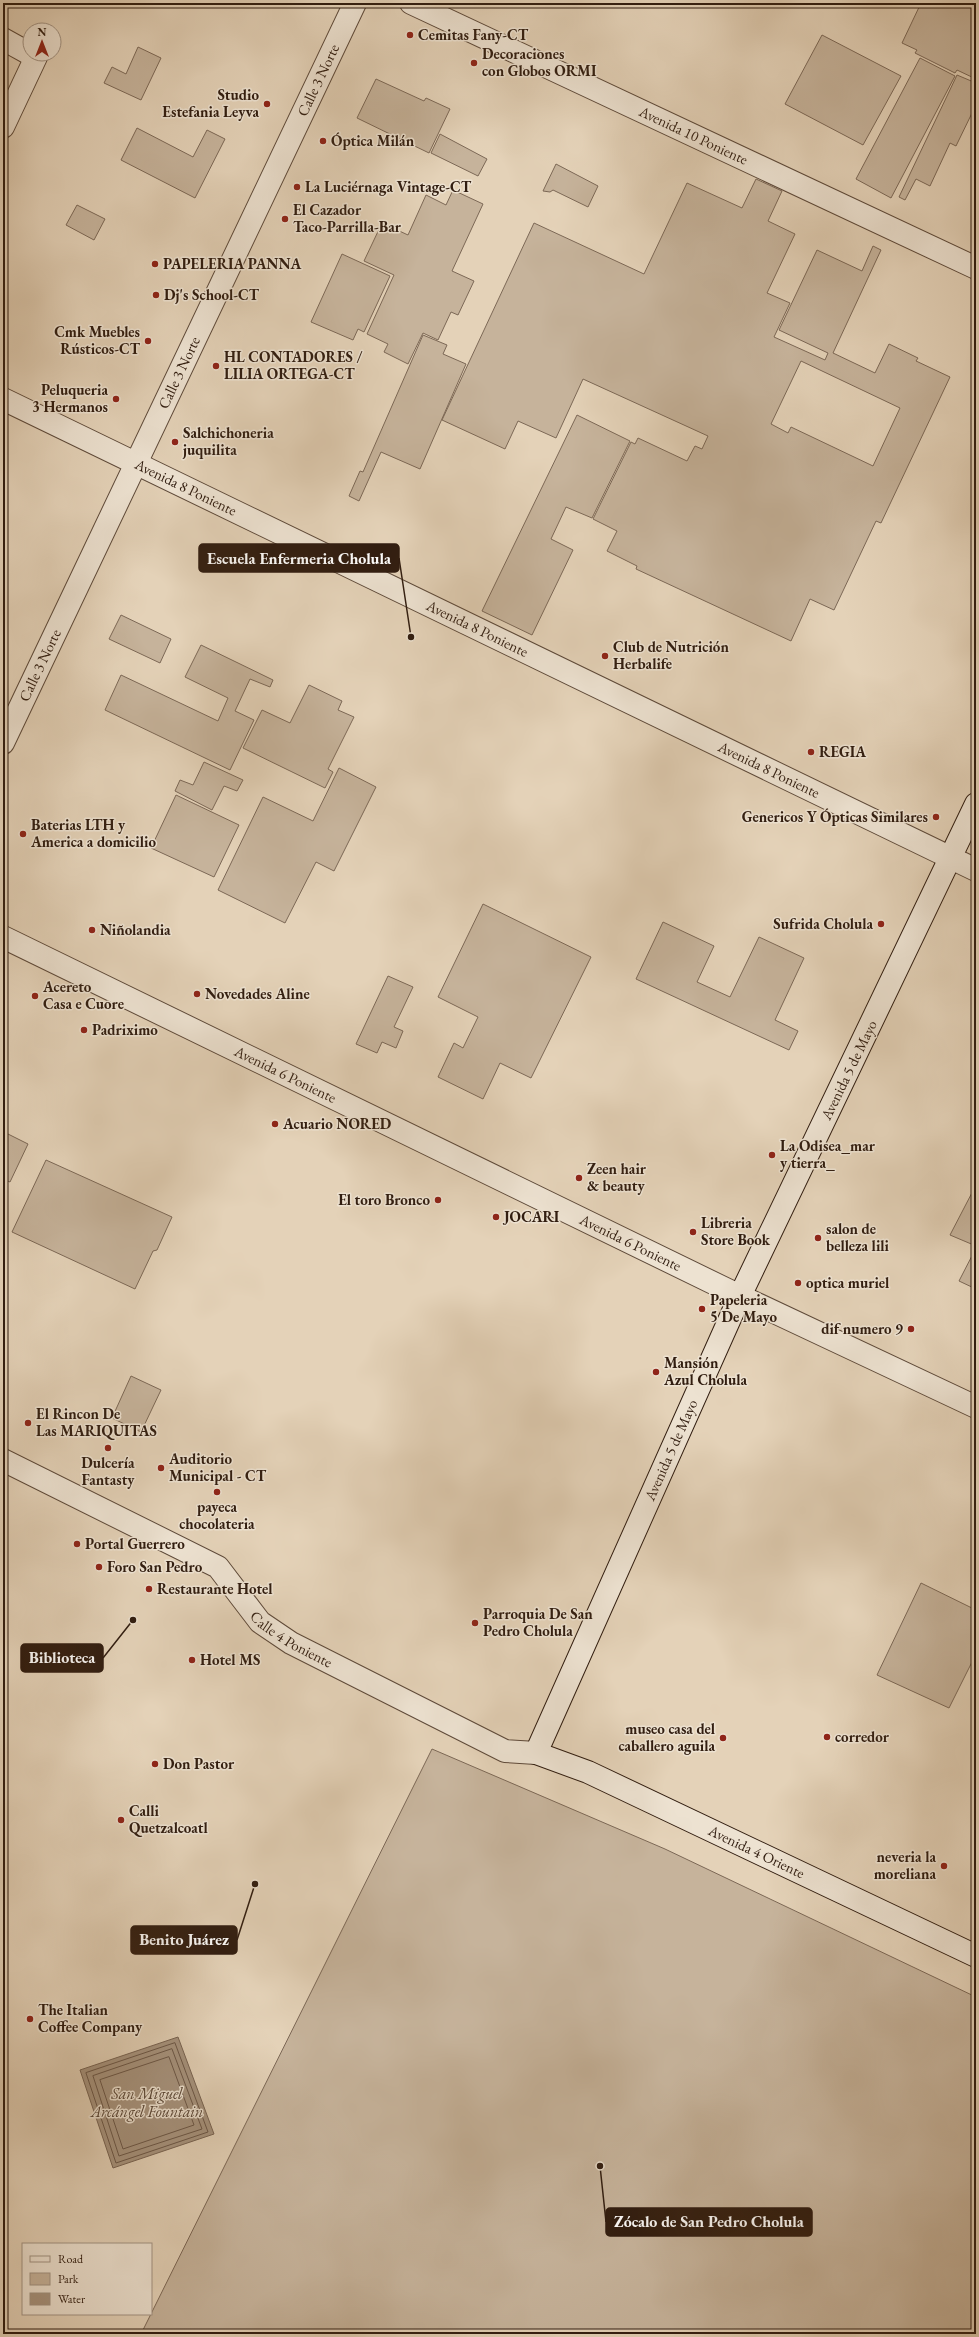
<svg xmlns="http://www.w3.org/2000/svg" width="979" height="2337" font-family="'EB Garamond',serif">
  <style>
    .green { fill: #c6b39b; stroke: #7c6856; fill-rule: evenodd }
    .water { fill: #a7947f; stroke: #786453 }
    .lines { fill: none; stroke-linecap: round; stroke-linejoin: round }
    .shore { stroke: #6c5848; stroke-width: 1 }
    .street-casing { stroke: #5e4a3a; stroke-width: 24 }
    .secondary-casing { stroke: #311d10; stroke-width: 24 }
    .street { stroke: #ede2d1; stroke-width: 22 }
    .secondary { stroke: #ede2d1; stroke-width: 22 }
    .poi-dot { fill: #8f2418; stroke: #ede2d1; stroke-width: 1.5 }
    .labels { text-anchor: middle; stroke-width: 3; stroke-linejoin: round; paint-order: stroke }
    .poi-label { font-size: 15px; font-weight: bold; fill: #311d10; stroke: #ede2d1; text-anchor: start }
    .street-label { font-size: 15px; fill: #311d10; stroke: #ede2d1 }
    .water-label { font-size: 16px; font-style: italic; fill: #5a4737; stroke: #ede2d1 }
    .leader { fill: none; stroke: #311d10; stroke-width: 1.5 }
    .callout-dot { fill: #311d10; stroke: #ede2d1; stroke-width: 1.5 }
    .callout { fill: #311d10; stroke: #311d10; stroke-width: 1.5 }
    .callout-label { font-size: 16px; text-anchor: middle; font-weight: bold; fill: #fff }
  </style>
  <rect width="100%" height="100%" fill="#e4d2b8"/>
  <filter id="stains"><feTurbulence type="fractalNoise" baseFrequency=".005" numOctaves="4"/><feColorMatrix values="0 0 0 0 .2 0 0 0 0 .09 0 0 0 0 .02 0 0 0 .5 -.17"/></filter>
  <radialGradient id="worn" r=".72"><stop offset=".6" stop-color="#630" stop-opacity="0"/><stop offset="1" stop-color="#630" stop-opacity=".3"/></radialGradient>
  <!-- green -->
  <g class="green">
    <path d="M921,3H976V79L957,70L955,73L915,53L917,50L902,43Z"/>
    <path d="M822,35L901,76L863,145L785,104Z"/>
    <path d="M138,47L161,58L141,100L104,83L112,67L126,74Z"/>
    <path d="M920,58L955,76L891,198L856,179Z"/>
    <path d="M957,75L976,83V112L973,111L956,146L950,143L930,186L916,179L905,200L899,197Z"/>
    <path d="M376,79L424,101L426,98L450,109L429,153L357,118Z"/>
    <path d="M137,128L193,157L207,130L225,139L195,198L121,160Z"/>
    <path d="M440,134L487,159L478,176L431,153Z"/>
    <path d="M556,164L598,186L588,207L553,190L550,192L543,191Z"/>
    <path d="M756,179L782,191L768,221L795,234L767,293L790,303L774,337L825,360L828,353L779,330L817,250L862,271L873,246L881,250L833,353L875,373L889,344L918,358L916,361L950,377L881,523L876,521L834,610L810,599L791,641L636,569L637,566L607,551L617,531L593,519L631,442L635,444L638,438L687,461L695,446L702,449L708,436L583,379L556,438L518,421L505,449L442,420L534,223L644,274L687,183L742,208ZM801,361L900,408L873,466L791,427L788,433L771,424Z"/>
    <path d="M453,190L483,204L452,271L474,281L458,315L451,312L438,340L423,333L408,364L384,352L388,344L367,334L394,275L364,261L382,223L408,235L426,195L446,205Z"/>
    <path d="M77,205L105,219L94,240L66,225Z"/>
    <path d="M342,254L390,276L364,332L358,329L353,340L311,322Z"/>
    <path d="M423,335L447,345L443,354L466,364L420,469L381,452L359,501L349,496L360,471L363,472Z"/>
    <path d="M577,415L630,441L592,518L566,507L551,539L573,550L532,635L482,611Z"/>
    <path d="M121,615L171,639L160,663L109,639Z"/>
    <path d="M201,645L273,680L270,687L250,679L235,711L254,720L230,770L105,710L121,675L218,721L228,698L185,677Z"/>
    <path d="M309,685L342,701L338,710L354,717L328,769L333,772L325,788L243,748L262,710L290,723Z"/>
    <path d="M204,762L243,780L237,791L224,786L212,810L175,791L180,780L193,785Z"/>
    <path d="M339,768L376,787L334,871L316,862L285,923L218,890L263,797L313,821Z"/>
    <path d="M176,795L239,825L214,877L151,848Z"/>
    <path d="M483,904L591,957L531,1078L500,1063L483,1099L438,1077L454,1043L463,1048L478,1017L438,997Z"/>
    <path d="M663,922L714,946L697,982L730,997L759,937L804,958L775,1020L798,1031L789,1050L636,979Z"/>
    <path d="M388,976L413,987L394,1027L403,1031L396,1048L382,1042L377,1053L356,1044Z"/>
    <path d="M4,1132L28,1144L10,1182L3,1179Z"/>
    <path d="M46,1160L172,1217L157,1250L153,1251L135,1289L12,1232Z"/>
    <path d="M976,1185V1246L950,1235Z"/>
    <path d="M976,1248V1289L959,1281Z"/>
    <path d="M131,1376L161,1390L141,1432L112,1418Z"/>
    <path d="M921,1583L976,1610V1654L949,1708L877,1675Z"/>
    <path d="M432,1749L665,1849L976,1997V2334H141Z"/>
  </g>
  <!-- water -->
  <path class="water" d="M178,2037L214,2134L113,2168L80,2070Z"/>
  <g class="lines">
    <!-- shore -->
    <g class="shore">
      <path d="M175,2043L208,2132L116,2163L86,2073Z"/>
      <path d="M172,2049L202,2129L119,2156L93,2076Z"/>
      <path d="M169,2057L194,2125L123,2149L100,2080Z"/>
    </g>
    <!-- street casing -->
    <g class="street-casing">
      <g id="street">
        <path id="s1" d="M411,3L976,268"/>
        <path d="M3,39L30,54"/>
        <path d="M3,127L36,57L30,54"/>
        <path id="s2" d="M3,399L976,870"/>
        <path id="s3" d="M3,743L355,3"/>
        <path id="s4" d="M3,937L740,1296L976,1407"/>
        <path id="s5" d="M3,1460L218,1567L260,1622L291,1643L505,1751L536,1753"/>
      </g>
    </g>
    <!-- secondary casing -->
    <g class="secondary-casing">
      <g id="secondary">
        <path id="s6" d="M976,804L740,1296L536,1753L588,1772L976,1956"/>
      </g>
    </g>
    <!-- street -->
    <use href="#street" class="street"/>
    <!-- secondary -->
    <use href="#secondary" class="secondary"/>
  </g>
  <!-- markers -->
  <g class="poi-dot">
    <circle cx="410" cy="35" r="4"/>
    <circle cx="474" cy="63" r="4"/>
    <circle cx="267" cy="104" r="4"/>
    <circle cx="323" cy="141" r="4"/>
    <circle cx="297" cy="187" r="4"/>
    <circle cx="285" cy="219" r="4"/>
    <circle cx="155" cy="264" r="4"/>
    <circle cx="156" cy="295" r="4"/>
    <circle cx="148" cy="341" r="4"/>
    <circle cx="216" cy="366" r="4"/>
    <circle cx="116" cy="399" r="4"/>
    <circle cx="175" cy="442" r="4"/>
    <circle cx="605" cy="656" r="4"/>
    <circle cx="811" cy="752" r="4"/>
    <circle cx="936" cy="817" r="4"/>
    <circle cx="23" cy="834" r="4"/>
    <circle cx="881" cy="924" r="4"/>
    <circle cx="92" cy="930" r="4"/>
    <circle cx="197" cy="994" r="4"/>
    <circle cx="35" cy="996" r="4"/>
    <circle cx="84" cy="1030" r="4"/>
    <circle cx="275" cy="1124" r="4"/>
    <circle cx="772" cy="1155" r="4"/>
    <circle cx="579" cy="1178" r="4"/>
    <circle cx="438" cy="1200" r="4"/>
    <circle cx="496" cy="1217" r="4"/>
    <circle cx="693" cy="1232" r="4"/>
    <circle cx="818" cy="1238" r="4"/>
    <circle cx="798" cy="1283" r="4"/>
    <circle cx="702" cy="1309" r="4"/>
    <circle cx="911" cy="1329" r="4"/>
    <circle cx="656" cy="1372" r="4"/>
    <circle cx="28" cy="1423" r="4"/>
    <circle cx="108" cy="1448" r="4"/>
    <circle cx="161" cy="1468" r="4"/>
    <circle cx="217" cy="1492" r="4"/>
    <circle cx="77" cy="1544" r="4"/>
    <circle cx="99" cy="1567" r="4"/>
    <circle cx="149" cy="1589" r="4"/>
    <circle cx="475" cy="1623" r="4"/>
    <circle cx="192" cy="1660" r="4"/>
    <circle cx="827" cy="1737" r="4"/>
    <circle cx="723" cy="1738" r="4"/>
    <circle cx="155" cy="1764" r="4"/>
    <circle cx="121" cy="1820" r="4"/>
    <circle cx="944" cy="1866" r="4"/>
    <circle cx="30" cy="2019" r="4"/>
  </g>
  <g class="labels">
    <!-- poi labels -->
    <g class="poi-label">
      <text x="418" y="40">Cemitas Fany-CT</text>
      <text x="482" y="59">Decoraciones<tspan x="482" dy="17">con Globos ORMI</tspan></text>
      <text x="259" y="100" text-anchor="end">Studio<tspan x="259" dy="17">Estefania Leyva</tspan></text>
      <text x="331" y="146">Óptica Milán</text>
      <text x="305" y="192">La Luciérnaga Vintage-CT</text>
      <text x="293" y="215">El Cazador<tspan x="293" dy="17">Taco-Parrilla-Bar</tspan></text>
      <text x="163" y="269">PAPELERIA PANNA</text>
      <text x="164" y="300">Dj's School-CT</text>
      <text x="140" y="337" text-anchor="end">Cmk Muebles<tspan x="140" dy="17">Rústicos-CT</tspan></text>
      <text x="224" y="362">HL CONTADORES /<tspan x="224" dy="17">LILIA ORTEGA-CT</tspan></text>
      <text x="108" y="395" text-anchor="end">Peluqueria<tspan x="108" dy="17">3 Hermanos</tspan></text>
      <text x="183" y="438">Salchichoneria<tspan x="183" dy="17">juquilita</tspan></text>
      <text x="613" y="652">Club de Nutrición<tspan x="613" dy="17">Herbalife</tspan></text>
      <text x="819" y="757">REGIA</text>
      <text x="928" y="822" text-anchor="end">Genericos Y Ópticas Similares</text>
      <text x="31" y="830">Baterias LTH y<tspan x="31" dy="17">America a domicilio</tspan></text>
      <text x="873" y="929" text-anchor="end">Sufrida Cholula</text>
      <text x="100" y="935">Niñolandia</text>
      <text x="43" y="992">Acereto<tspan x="43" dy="17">Casa e Cuore</tspan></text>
      <text x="205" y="999">Novedades Aline</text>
      <text x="92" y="1035">Padriximo</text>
      <text x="283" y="1129">Acuario NORED</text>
      <text x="780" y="1151">La Odisea_mar<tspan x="780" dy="17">y tierra_</tspan></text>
      <text x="587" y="1174">Zeen hair<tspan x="587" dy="17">&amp; beauty</tspan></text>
      <text x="430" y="1205" text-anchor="end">El toro Bronco</text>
      <text x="504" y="1222">JOCARI</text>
      <text x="701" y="1228">Libreria<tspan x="701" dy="17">Store Book</tspan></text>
      <text x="826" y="1234">salon de<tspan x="826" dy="17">belleza lili</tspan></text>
      <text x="806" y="1288">optica muriel</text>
      <text x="710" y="1305">Papeleria<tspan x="710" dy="17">5 De Mayo</tspan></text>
      <text x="903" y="1334" text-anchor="end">dif numero 9</text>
      <text x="664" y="1368">Mansión<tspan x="664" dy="17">Azul Cholula</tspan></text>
      <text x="36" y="1419">El Rincon De<tspan x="36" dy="17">Las MARIQUITAS</tspan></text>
      <text x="169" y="1464">Auditorio<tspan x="169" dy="17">Municipal - CT</tspan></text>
      <text x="108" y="1468" text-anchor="middle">Dulcería<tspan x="108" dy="17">Fantasty</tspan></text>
      <text x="217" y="1512" text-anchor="middle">payeca<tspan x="217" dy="17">chocolateria</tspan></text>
      <text x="85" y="1549">Portal Guerrero</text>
      <text x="107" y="1572">Foro San Pedro</text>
      <text x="157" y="1594">Restaurante Hotel</text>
      <text x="483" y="1619">Parroquia De San<tspan x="483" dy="17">Pedro Cholula</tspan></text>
      <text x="200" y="1665">Hotel MS</text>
      <text x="715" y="1734" text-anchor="end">museo casa del<tspan x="715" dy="17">caballero aguila</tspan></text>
      <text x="835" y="1742">corredor</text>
      <text x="163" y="1769">Don Pastor</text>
      <text x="129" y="1816">Calli<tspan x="129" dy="17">Quetzalcoatl</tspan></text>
      <text x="936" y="1862" text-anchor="end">neveria la<tspan x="936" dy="17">moreliana</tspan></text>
      <text x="38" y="2015">The Italian<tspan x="38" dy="17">Coffee Company</tspan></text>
    </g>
    <!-- street labels -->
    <g class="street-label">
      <text dy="5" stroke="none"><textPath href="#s3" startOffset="734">Calle 3 Norte</textPath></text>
      <text dy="5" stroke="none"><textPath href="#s1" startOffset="312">Avenida 10 Poniente</textPath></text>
      <text dy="5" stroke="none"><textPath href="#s3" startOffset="410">Calle 3 Norte</textPath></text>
      <text dy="5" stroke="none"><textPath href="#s2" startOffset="203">Avenida 8 Poniente</textPath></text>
      <text dy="5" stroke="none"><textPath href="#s2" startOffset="527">Avenida 8 Poniente</textPath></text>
      <text dy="5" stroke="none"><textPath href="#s3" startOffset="86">Calle 3 Norte</textPath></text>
      <text dy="5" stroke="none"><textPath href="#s2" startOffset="851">Avenida 8 Poniente</textPath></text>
      <text transform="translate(849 1070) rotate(-64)" y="5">Avenida 5 de Mayo</text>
      <text dy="5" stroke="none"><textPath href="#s4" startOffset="314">Avenida 6 Poniente</textPath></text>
      <text dy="5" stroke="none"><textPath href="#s4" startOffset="698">Avenida 6 Poniente</textPath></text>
      <text transform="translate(671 1450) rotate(-66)" y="5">Avenida 5 de Mayo</text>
      <text dy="5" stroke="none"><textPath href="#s5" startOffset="345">Calle 4 Poniente</textPath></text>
      <text dy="5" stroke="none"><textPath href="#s6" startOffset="1288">Avenida 4 Oriente</textPath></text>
    </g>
    <!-- water labels -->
    <g class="water-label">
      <text x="147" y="2099">San Miguel<tspan x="147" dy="18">Arcángel Fountain</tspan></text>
    </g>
  </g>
  <!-- callouts -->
  <path class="leader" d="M411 637L399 558M133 1620L103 1658M255 1884L237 1940M600 2166L606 2222"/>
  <g class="callout-dot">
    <circle cx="411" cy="637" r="4"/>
    <circle cx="133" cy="1620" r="4"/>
    <circle cx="255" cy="1884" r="4"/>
    <circle cx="600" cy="2166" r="4"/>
  </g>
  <g class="callout">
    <rect x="199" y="544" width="200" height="28" rx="4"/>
    <rect x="21" y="1644" width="82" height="28" rx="4"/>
    <rect x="131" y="1926" width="106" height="28" rx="4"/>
    <rect x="606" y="2208" width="206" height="28" rx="4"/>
  </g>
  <g class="callout-label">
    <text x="299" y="564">Escuela Enfermeria Cholula</text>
    <text x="62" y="1663">Biblioteca</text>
    <text x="184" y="1945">Benito Juárez</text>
    <text x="709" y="2227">Zócalo de San Pedro Cholula</text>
  </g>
  <!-- margin -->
  <rect width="979" height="2337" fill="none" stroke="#e4d2b8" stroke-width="16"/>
  <rect x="4" y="4" width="971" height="2329" fill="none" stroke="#311d10" stroke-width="2"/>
  <rect x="8" y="8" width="963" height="2321" fill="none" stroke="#311d10"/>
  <!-- legend -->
  <rect x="22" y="2243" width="130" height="72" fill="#ede2d1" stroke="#a29384"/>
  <rect x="30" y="2256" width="20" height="6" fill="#ede2d1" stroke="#a29384"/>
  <text x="58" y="2263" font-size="12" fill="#311d10">Road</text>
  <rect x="30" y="2273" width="20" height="12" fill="#c6b39b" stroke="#a29384"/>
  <text x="58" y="2283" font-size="12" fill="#311d10">Park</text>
  <rect x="30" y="2293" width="20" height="12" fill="#a7947f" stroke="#a29384"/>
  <text x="58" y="2303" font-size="12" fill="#311d10">Water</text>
  <!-- north arrow -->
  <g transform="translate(42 42)"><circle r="19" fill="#ede2d1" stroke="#a29384"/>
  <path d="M0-3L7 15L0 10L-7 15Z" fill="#8f2418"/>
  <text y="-6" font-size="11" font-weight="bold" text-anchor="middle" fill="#311d10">N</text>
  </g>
  <rect width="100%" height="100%" filter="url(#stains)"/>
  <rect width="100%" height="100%" fill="url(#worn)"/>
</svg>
